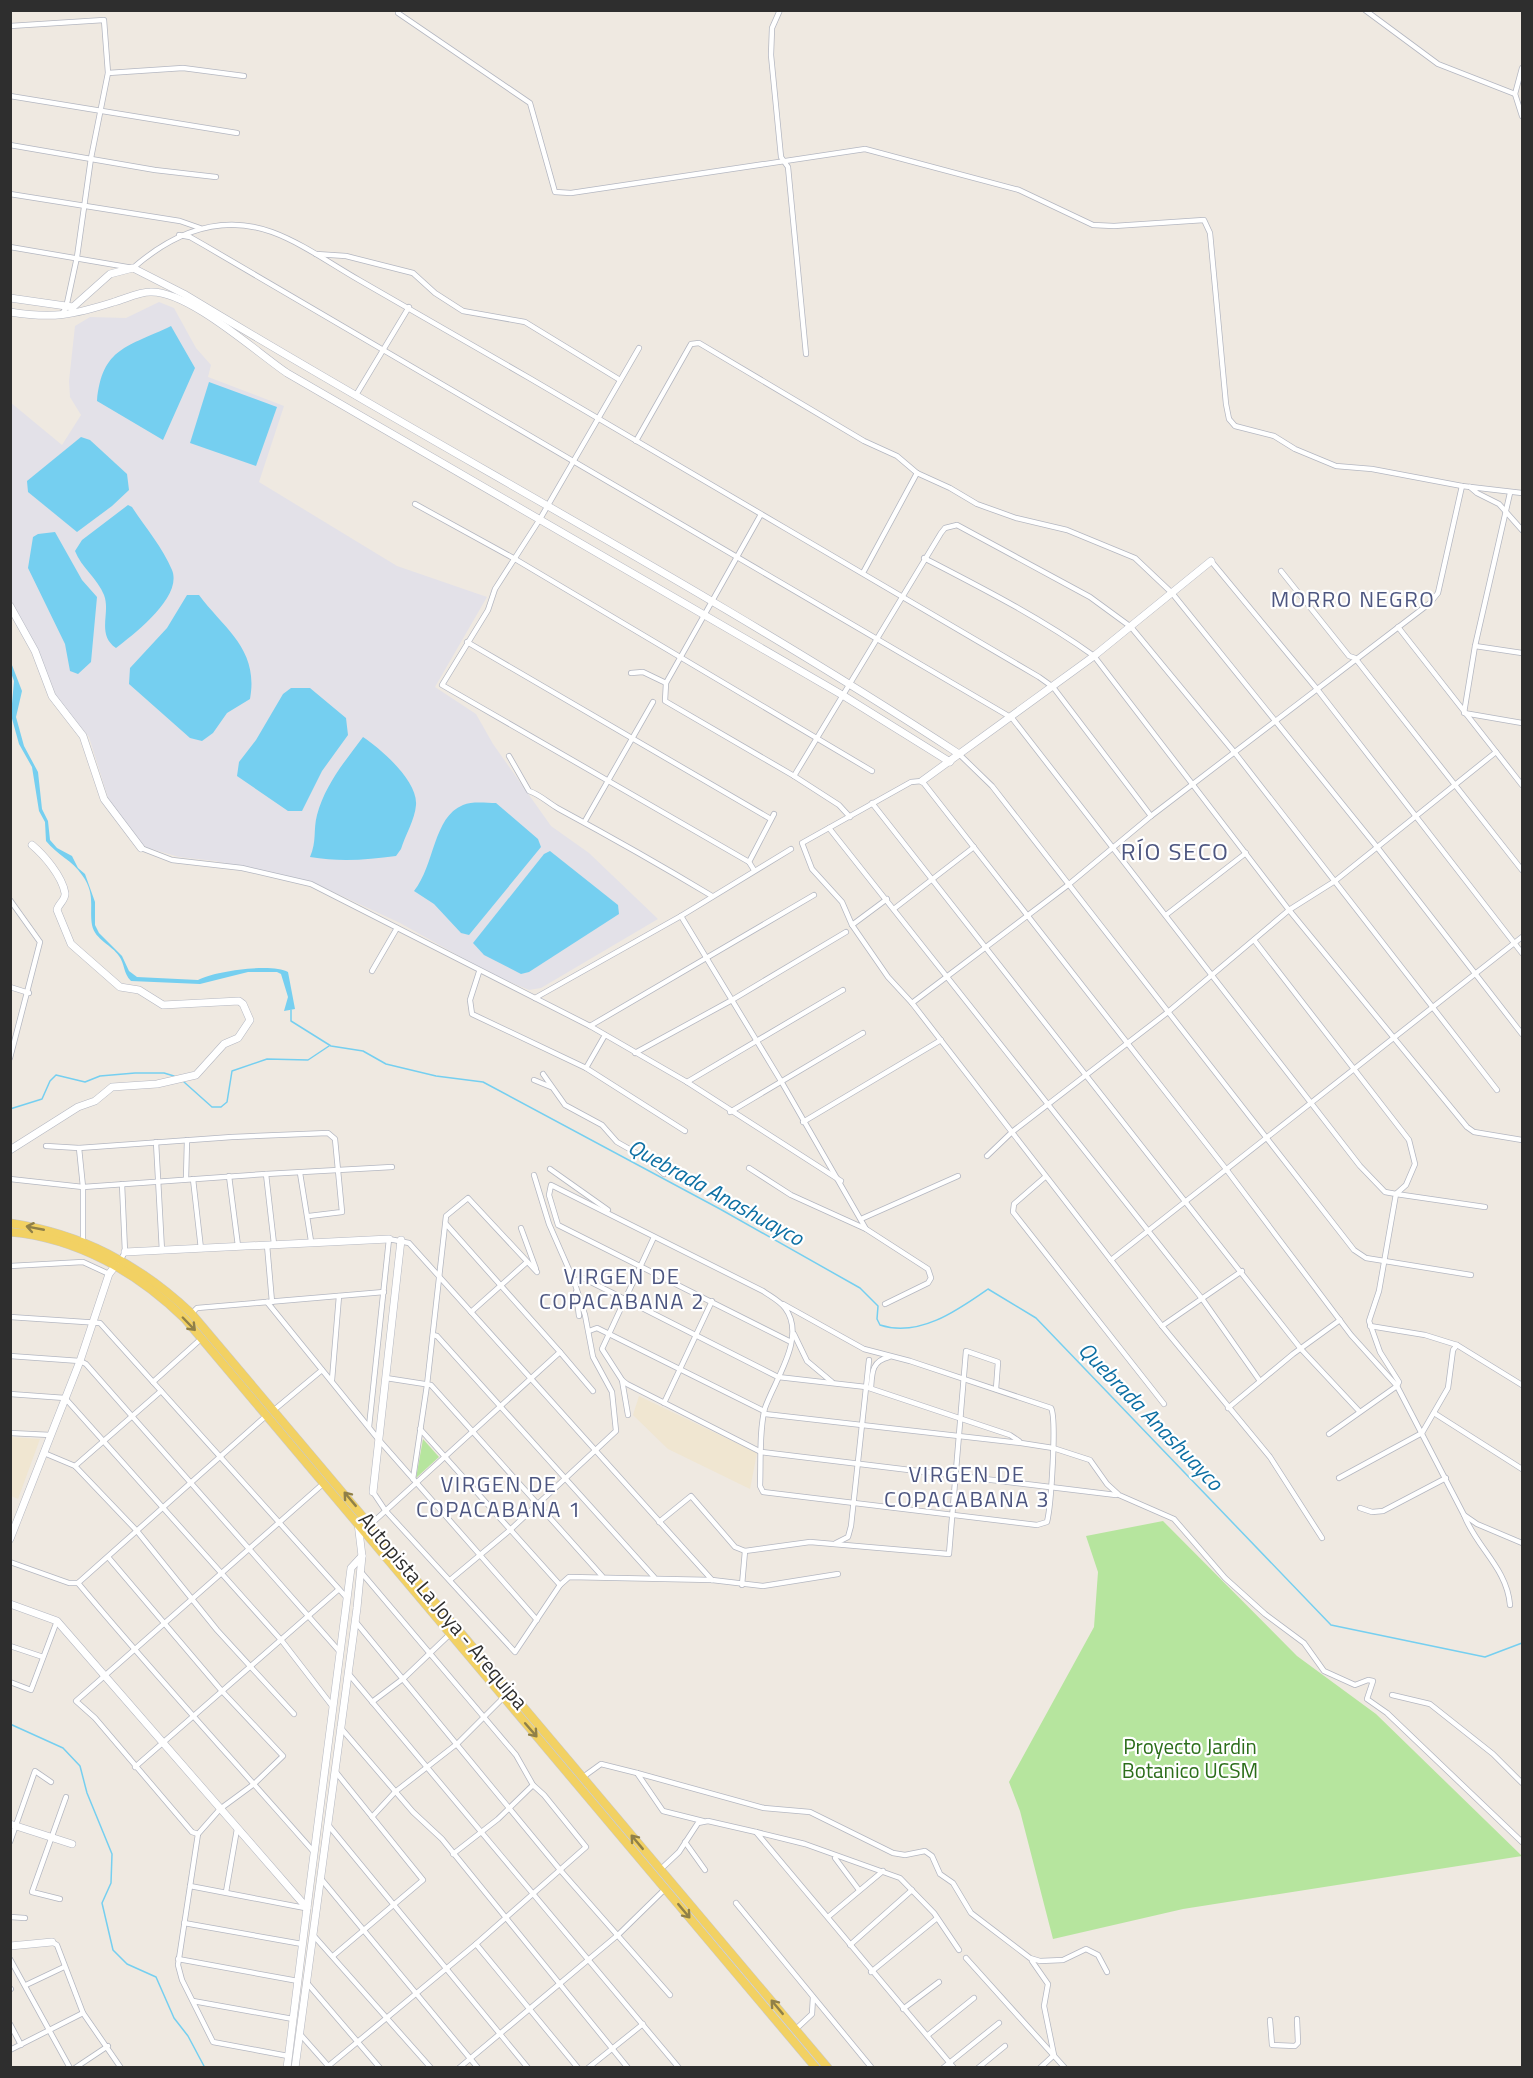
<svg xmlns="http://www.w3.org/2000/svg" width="1533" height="2078" font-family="'Titillium Web',sans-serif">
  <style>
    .industrial { fill: #e3e1e8 }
    .education { fill: #f0e6d1 }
    .green { fill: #b6e59e }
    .water { fill: #75cff0 }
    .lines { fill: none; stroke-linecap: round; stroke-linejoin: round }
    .stream { stroke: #75cff0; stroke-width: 1.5 }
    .street-casing { stroke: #b4b7c1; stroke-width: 6 }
    .secondary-casing { stroke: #b4b7c1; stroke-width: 8 }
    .primary-casing { stroke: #c9c9c9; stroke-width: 9 }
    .street { stroke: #fff; stroke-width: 4.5 }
    .secondary { stroke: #fff; stroke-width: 7 }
    .primary { stroke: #f2d163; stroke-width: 8 }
    .oneway { stroke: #908048 }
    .labels { text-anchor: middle; stroke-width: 4.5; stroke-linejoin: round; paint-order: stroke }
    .street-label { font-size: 21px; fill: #2e2e2e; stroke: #fff }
    .park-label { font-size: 21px; fill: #2c6e1b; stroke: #fff }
    .neighbourhood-label { font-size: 22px; letter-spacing: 1.5px; fill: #4d5680; stroke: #fff }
    .water-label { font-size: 22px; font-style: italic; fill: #0d6fa3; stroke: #fff }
    .quarter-label { font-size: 24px; letter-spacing: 1.5px; fill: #4d5680; stroke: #fff }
  </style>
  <rect width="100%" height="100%" fill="#efe9e1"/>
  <!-- industrial -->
  <path class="industrial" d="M159,302L174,308L196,348L211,365L208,377L284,406L259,482L397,566L487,597L435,687L476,714L493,744L551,826L589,853L658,919L541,988L529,990L493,975L400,923L312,882L215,861L179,857L148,848L137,841L110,804L89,737L57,698L37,647L11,600L10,402L62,445L81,415L70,397L69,381L75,326L90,317L126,318Z"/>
  <!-- education -->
  <g class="education">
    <path d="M639,1396L757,1453L750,1489L668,1449L633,1415Z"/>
    <path d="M10,1437L40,1439L18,1499L11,1496Z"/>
  </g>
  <!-- green -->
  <g class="green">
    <path d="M423,1439L439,1457L416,1478Z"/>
    <path d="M1163,1521L1297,1656L1376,1714L1522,1856L1183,1909L1053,1939L1020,1811L1009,1782L1094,1627L1098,1572L1086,1536Z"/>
  </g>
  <!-- water -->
  <g class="water">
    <path d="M171,326L195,368L163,440L97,401C102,347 128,347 171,326Z"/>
    <path d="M209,382L277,407L256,466L190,443Z"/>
    <path d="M81,437L90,440L127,474L129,490L112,506L77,532L28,492L27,481Z"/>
    <path d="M128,505L132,507C145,527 163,548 172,570C183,597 134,634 116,648C96,634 111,613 104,595C98,579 81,567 75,551L82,540Z"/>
    <path d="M55,532L82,580L97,597L91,662L78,674L70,671L65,644L28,568L33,537L38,534Z"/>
    <path d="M187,595H199C225,630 259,649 250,699L227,713L213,733L202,741L190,738L129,684L130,668L167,628Z"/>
    <path d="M10,660L22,691L16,717L24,746L38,772L42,809L48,821L50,840L57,848L72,856L78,868L85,874L95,902V925L99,933L122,956L129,971L137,977L198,980C215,971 272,963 288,972L295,1009L284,1011L288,997L281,974L277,972H248L200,984L131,981C123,973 125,964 119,956C112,945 95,940 92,925C89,907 96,894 82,875C72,860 57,855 46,841L45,822L39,811L32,767L19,744L11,715L14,681L11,673Z"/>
    <path d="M291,688H310L346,718L348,735L322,771L302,811H288L237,776L239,762L256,740L283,694Z"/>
    <path d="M363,737C381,749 418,781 416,805C415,819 405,836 401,849L396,856C367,860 339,862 310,857C317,841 313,830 317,815C325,785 345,761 363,737Z"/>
    <path d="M496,803L538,839L541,847L469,935L461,933L434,904L414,891C435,865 433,817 463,805C472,801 486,803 496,803Z"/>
    <path d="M550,851L618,905L619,914L529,972L521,974L484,955L473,943L544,854Z"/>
  </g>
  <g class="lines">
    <!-- stream -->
    <g class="stream">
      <path d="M291,1010V1021L331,1046L363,1051L386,1064L436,1076L483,1082L720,1209L860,1288L878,1306L877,1319L880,1325C919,1338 958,1310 988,1289L1036,1318L1331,1625L1485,1657L1522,1643"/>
      <path d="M184,1082L212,1107H221L227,1102L232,1071L267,1059L308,1060L329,1046"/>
      <path d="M10,1109L42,1099L50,1081L56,1075L85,1082L100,1076L135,1073H164L174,1076"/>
      <path d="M10,1724L63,1748L80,1766L87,1793L112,1854L111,1883L102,1903L113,1950L127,1964L156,1977L174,2018L188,2036L205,2068"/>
    </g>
    <!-- street casing -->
    <g class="street-casing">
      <g id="street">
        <path d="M398,10V13L530,103L555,192L571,193L865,149L1019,190L1093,225L1114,226L1204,220L1210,233L1226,404L1229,419L1235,426L1274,436L1295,449L1336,466L1372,469L1462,486L1522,493"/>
        <path d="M780,10L772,28L771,55L781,157L788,167L806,354"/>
        <path d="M1365,10L1438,64L1515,94"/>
        <path d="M10,26L104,20L108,73L91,158L77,257L66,308L61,315"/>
        <path d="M1522,68L1515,94L1522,116"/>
        <path d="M108,73L183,68L244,76"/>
        <path d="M10,96L237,133"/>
        <path d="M10,145L155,170L216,177"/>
        <path d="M10,194L180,221L200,228"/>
        <path d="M179,235L190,237L204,245L1012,718L1360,1166L1385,1192L1396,1194L1379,1291L1369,1321L1380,1352L1399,1382L1397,1386L1329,1434"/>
        <path d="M10,247L133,268C172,234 219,213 272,232C302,243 331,264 359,280C416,313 474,346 531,379C700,479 870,577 1039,677L1053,687L1151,816"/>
        <path d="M316,254L346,256L413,273L435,293L463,311L525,322L620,380"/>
        <path d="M639,348L540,519L495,589L488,610L442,685L749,862"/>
        <path d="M356,395L409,307"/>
        <path d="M636,441L691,344L699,343L864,441L897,456L917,473L950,488L977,504L1016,518L1067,530L1135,558L1172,593L1377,847L1522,1034"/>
        <path d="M1470,487L1477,493L1499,504L1522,530"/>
        <path d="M1510,493L1475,646L1464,713L1522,723"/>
        <path d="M415,504L515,559L872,771"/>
        <path d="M760,516L666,683L665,701L794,776"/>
        <path d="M924,558C982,588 1041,618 1094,656L1289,910L1467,1127L1474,1132L1522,1140"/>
        <path d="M1211,561L1317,689L1522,953"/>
        <path d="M864,571L917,473"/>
        <path d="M1281,571L1349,656L1355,658L1522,870"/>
        <path d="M1398,627L1522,785"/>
        <path d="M467,642L769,818"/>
        <path d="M1475,646L1522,653"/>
        <path d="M631,673L643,672L666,683"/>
        <path d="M959,754L992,786L1354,1250L1366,1258L1471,1275"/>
        <path d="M509,756L529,791C541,795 548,803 559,809C611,837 662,866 712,896"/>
        <path d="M872,803L1301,1349L1359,1411"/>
        <path d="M850,817L839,805L794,776L941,533L945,528L957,525L1090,597L1131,627L1235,753L1497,1090"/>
        <path d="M585,821L653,702"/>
        <path d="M829,828L1203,1300L1260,1381"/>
        <path d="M141,848L172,860L242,868L311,884L590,1026L687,1082L841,1181"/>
        <path d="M754,870L749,862L774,814"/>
        <path d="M10,900L40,942L10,1058"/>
        <path d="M895,908L974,847"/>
        <path d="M1166,915L1246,853"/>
        <path d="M681,916L781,1081L866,1229L928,1269L931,1278L928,1283L885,1304"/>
        <path d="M852,925L887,899"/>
        <path d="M1254,940L1409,1140L1415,1164L1406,1185L1396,1194"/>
        <path d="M372,971L397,928"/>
        <path d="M479,972L470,1000L472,1014L586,1068L685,1131"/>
        <path d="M10,987L29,993"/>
        <path d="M535,998L681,916L791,849"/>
        <path d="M912,1003L1068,885L1151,816L1430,603L1438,593L1462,486"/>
        <path d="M590,1026L814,895"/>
        <path d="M635,1053L732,1000L846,932"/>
        <path d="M586,1068L605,1035"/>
        <path d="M543,1074L565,1105L602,1125L617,1142L647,1159L664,1174"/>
        <path d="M534,1080L551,1087"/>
        <path d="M687,1082L843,990"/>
        <path d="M730,1112L863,1033"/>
        <path d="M803,1122L941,1040"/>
        <path d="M156,1142L162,1251"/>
        <path d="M46,1146L79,1148L232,1137L328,1133L335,1139L342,1212L309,1216"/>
        <path d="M79,1148L83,1187V1241"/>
        <path d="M987,1156L1012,1132L1168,1012L1289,910L1335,881L1496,752"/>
        <path d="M749,1168L791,1195L866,1229"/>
        <path d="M550,1169L608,1210"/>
        <path d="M300,1173L311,1241"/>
        <path d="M266,1174L392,1167"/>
        <path d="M534,1175L549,1224L574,1281L583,1278L778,1377L866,1387L1010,1435L1019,1441"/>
        <path d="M229,1176L238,1246"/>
        <path d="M1045,1177L1014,1204L1013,1212L1164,1404"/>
        <path d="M10,1179L83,1187L266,1174L274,1244"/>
        <path d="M186,1179L187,1140"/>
        <path d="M193,1179L201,1249"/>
        <path d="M1396,1194L1485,1207"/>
        <path d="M861,1219L958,1176"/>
        <path d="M446,1224L560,1352"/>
        <path d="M521,1228L536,1269"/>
        <path d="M654,1237L602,1349L622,1380L627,1384L761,1452L1116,1495"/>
        <path d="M267,1245L272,1302"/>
        <path d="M1111,1260L1522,937"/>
        <path d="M120,1261L125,1252L122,1184"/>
        <path d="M10,1266L83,1262L109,1274"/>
        <path d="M576,1292L579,1316"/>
        <path d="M267,1302L379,1440L537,1620"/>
        <path d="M783,1304L864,1349L910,1361L1051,1408C1057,1419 1051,1506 1047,1522L1037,1525L763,1492L760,1486C761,1463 759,1429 765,1408C775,1379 807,1337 785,1308C780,1301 770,1296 763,1291L551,1185L549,1195L558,1225L791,1342"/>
        <path d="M471,1312L527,1262"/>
        <path d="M192,1313L197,1308L384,1292"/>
        <path d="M10,1317L100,1323L347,1598"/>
        <path d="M1162,1326L1242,1271"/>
        <path d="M1370,1326L1425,1335L1457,1345L1522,1385"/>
        <path d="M589,1331L597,1328L764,1411"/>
        <path d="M794,1334L807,1361L832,1382"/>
        <path d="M433,1335L437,1336L654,1577"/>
        <path d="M10,1356L80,1361L86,1364L340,1652"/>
        <path d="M386,1378L431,1385L602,1576"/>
        <path d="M332,1380L339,1296"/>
        <path d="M622,1380L628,1415"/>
        <path d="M153,1382L202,1338"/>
        <path d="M871,1388C872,1372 872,1361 889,1357"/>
        <path d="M10,1394L65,1398L282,1641L333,1707"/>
        <path d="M664,1403L712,1301"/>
        <path d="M1228,1408L1293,1354L1340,1320"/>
        <path d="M274,1410L322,1370"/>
        <path d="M1434,1413L1522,1469"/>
        <path d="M765,1414L1021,1443L1053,1448L1090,1460L1107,1484L1119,1495L1174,1519L1225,1578L1265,1614L1304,1643L1324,1671L1355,1685L1368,1680L1373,1681L1367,1699L1387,1713L1522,1842"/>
        <path d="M369,1427L389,1239L409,1243L712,1580"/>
        <path d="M420,1429L560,1585"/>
        <path d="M10,1433L51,1435"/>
        <path d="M44,1453L75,1466L137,1531L217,1630L294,1714"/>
        <path d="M75,1466L161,1391"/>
        <path d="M1339,1478L1422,1433L1448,1388L1453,1350L1457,1345"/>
        <path d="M413,1479L427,1385L446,1216L468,1198L537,1272"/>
        <path d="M373,1492L385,1510L515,1652L560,1585L569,1577L712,1580L763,1586L838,1574"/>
        <path d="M1360,1508L1372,1512L1383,1511L1446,1478"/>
        <path d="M1464,1515C1476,1547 1507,1568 1510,1605"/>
        <path d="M659,1522L691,1496L735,1547L745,1551L810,1542L949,1554L966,1351L998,1362L996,1389"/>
        <path d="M371,1524L560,1352L593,1391"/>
        <path d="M1322,1538L1270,1457L1162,1326L912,1003L888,977L852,925L842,902L812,869L802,843L911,782L922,781L1226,1169L1351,1335L1397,1386L1464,1515L1477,1524L1522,1543"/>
        <path d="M836,1543L848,1537L851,1526L869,1360"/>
        <path d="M108,1557L221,1690L283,1756L254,1784L220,1809L198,1834L178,1965L182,1980L213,2042L288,2056"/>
        <path d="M10,1562L69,1583H78L267,1415"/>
        <path d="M450,1580L510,1530L616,1431L612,1392L593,1357L585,1315L574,1281"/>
        <path d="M78,1583C154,1674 235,1762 313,1851"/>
        <path d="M742,1585L745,1551"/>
        <path d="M355,1621L561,1871L670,1995"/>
        <path d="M10,1646L43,1657"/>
        <path d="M348,1673L679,2068"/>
        <path d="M10,1682L31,1690L57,1621"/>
        <path d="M1392,1695L1430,1704L1493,1754L1522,1783"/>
        <path d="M372,1702L404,1678L450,1634"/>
        <path d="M340,1727L413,1812L442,1839L628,2068"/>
        <path d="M135,1767L338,1590"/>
        <path d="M637,1773L764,1808L810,1812L893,1853L905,1855L925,1851L932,1856L940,1874L953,1883L971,1913L1030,1958L1040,1961L1063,1960L1086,1949L1098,1955L1107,1972"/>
        <path d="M583,1777L601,1764L637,1773L663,1811L703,1821"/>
        <path d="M372,1817L395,1792L458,1743L503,1698"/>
        <path d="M329,1826L528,2068"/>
        <path d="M756,1832L805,1844L900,1878L934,1913L959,1950"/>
        <path d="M198,1834L192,1832L95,1718L76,1701L324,1483"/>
        <path d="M10,1842L35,1771L51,1782"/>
        <path d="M685,1842L705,1870"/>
        <path d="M453,1854L498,1819L533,1785"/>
        <path d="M835,1858L859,1890"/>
        <path d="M661,1869L679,1852L698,1823L708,1821L756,1832L954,2068"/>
        <path d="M322,1880L478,2068"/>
        <path d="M190,1886L305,1908"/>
        <path d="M226,1892L237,1829"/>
        <path d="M60,1899L32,1892L66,1797"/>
        <path d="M736,1903L871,2067"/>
        <path d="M10,1917L25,1918"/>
        <path d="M828,1917L883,1871"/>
        <path d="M184,1923L302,1944"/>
        <path d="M314,1936L431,2068"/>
        <path d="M52,1942L57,1945L83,2013L121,2068"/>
        <path d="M476,1944L578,2068"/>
        <path d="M850,1945L912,1890"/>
        <path d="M333,1956L423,1880L335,1771"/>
        <path d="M966,1958L1065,2068"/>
        <path d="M10,1959L70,2068"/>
        <path d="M178,1959L298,1981"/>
        <path d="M1032,1961L1048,1984L1044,2006L1054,2055L1040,2068"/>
        <path d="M871,1972L936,1919"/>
        <path d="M308,1984L380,2068"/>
        <path d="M26,1985L64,1967"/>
        <path d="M10,1990L11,1989"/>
        <path d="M193,2001L293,2019"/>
        <path d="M903,2009L939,1982"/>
        <path d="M1270,2020L1272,2045L1295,2046L1298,2043L1297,2019"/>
        <path d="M10,2024L21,2045"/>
        <path d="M796,2029L812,2014L813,1997"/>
        <path d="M300,2034L330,2068"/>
        <path d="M928,2035L974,1998"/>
        <path d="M10,2050L83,2013"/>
        <path d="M75,2068L108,2046"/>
        <path d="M326,2068L476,1944L586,1847L544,1795L533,1785L516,1755L361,1572"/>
        <path d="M459,2068L619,1934L665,1889"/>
        <path d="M588,2068L643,2024"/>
        <path d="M943,2068L999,2023"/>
        <path d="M978,2068L1005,2046"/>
      </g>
    </g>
    <!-- secondary casing -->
    <g class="secondary-casing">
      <g id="secondary">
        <path d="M10,298L73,307L110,274L133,268L184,294C441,450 707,589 959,754"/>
        <path d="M10,312C53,319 73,315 114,302C125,299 139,292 150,292C188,290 256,352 287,373L844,696L950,762"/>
        <path d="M10,606L35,651L52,696L83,736L104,799L141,848"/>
        <path d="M922,781L1094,656L1211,561"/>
        <path d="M10,1150L78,1107L95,1101L112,1087L157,1084L196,1075L224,1044L238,1038L250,1020L243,1004L239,1001L163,1005L139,990L120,987L71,944L57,910C58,904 66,900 65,893C62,876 44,855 32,845"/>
        <path d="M125,1252L389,1239"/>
        <path d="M373,1492L401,1240"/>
        <path d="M10,1539L80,1361L109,1274L116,1265"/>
        <path d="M10,1604L57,1621L307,1908L287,2068"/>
        <path d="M10,1824L72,1844"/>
        <path d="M307,1908L351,1568L362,1556"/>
        <path d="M10,1946L52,1942"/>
        <path d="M295,2068L357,1608L362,1556L358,1523"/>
      </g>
    </g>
    <!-- primary casing -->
    <g class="primary-casing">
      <g id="primary">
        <path d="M10,1223C82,1234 139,1264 191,1313L828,2068"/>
        <path d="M10,1232C78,1238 138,1273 185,1319L816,2068"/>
      </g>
    </g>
    <!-- street -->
    <use href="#street" class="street"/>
    <!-- secondary -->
    <use href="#secondary" class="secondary"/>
    <!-- primary -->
    <use href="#primary" class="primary"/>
  </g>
  <!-- one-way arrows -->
  <defs><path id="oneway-shaft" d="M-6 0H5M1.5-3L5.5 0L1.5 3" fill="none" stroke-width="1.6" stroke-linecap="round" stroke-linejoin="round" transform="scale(1.5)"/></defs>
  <g class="oneway">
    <use href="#oneway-shaft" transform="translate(35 1228) rotate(-169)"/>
    <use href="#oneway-shaft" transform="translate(189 1324) rotate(46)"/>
    <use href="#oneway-shaft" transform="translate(350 1499) rotate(-130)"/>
    <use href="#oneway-shaft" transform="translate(531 1730) rotate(49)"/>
    <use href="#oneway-shaft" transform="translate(637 1842) rotate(-130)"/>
    <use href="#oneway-shaft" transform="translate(684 1911) rotate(50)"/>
    <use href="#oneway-shaft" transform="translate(777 2007) rotate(-130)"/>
  </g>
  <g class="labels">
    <!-- street labels -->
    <g class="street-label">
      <text transform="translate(443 1611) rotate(50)" y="7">Autopista La Joya - Arequipa</text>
    </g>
    <!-- park labels -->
    <g class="park-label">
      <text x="1190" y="1754">Proyecto Jardin<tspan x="1190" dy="24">Botanico UCSM</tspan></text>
    </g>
    <!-- neighbourhood labels -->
    <g class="neighbourhood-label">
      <text x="1353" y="607">MORRO NEGRO</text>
      <text x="622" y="1284">VIRGEN DE<tspan x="622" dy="25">COPACABANA 2</tspan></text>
      <text x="967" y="1482">VIRGEN DE<tspan x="967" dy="25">COPACABANA 3</tspan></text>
      <text x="499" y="1492">VIRGEN DE<tspan x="499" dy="25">COPACABANA 1</tspan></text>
    </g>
    <!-- water labels -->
    <g class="water-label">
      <text transform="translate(716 1192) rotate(29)" y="8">Quebrada Anashuayco</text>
      <text transform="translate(1151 1416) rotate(46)" y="8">Quebrada Anashuayco</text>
    </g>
    <!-- quarter labels -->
    <g class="quarter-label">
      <text x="1175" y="860">RÍO SECO</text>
    </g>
  </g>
  <!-- border -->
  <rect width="1533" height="2078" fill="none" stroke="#2e2e2e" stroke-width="24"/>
</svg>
